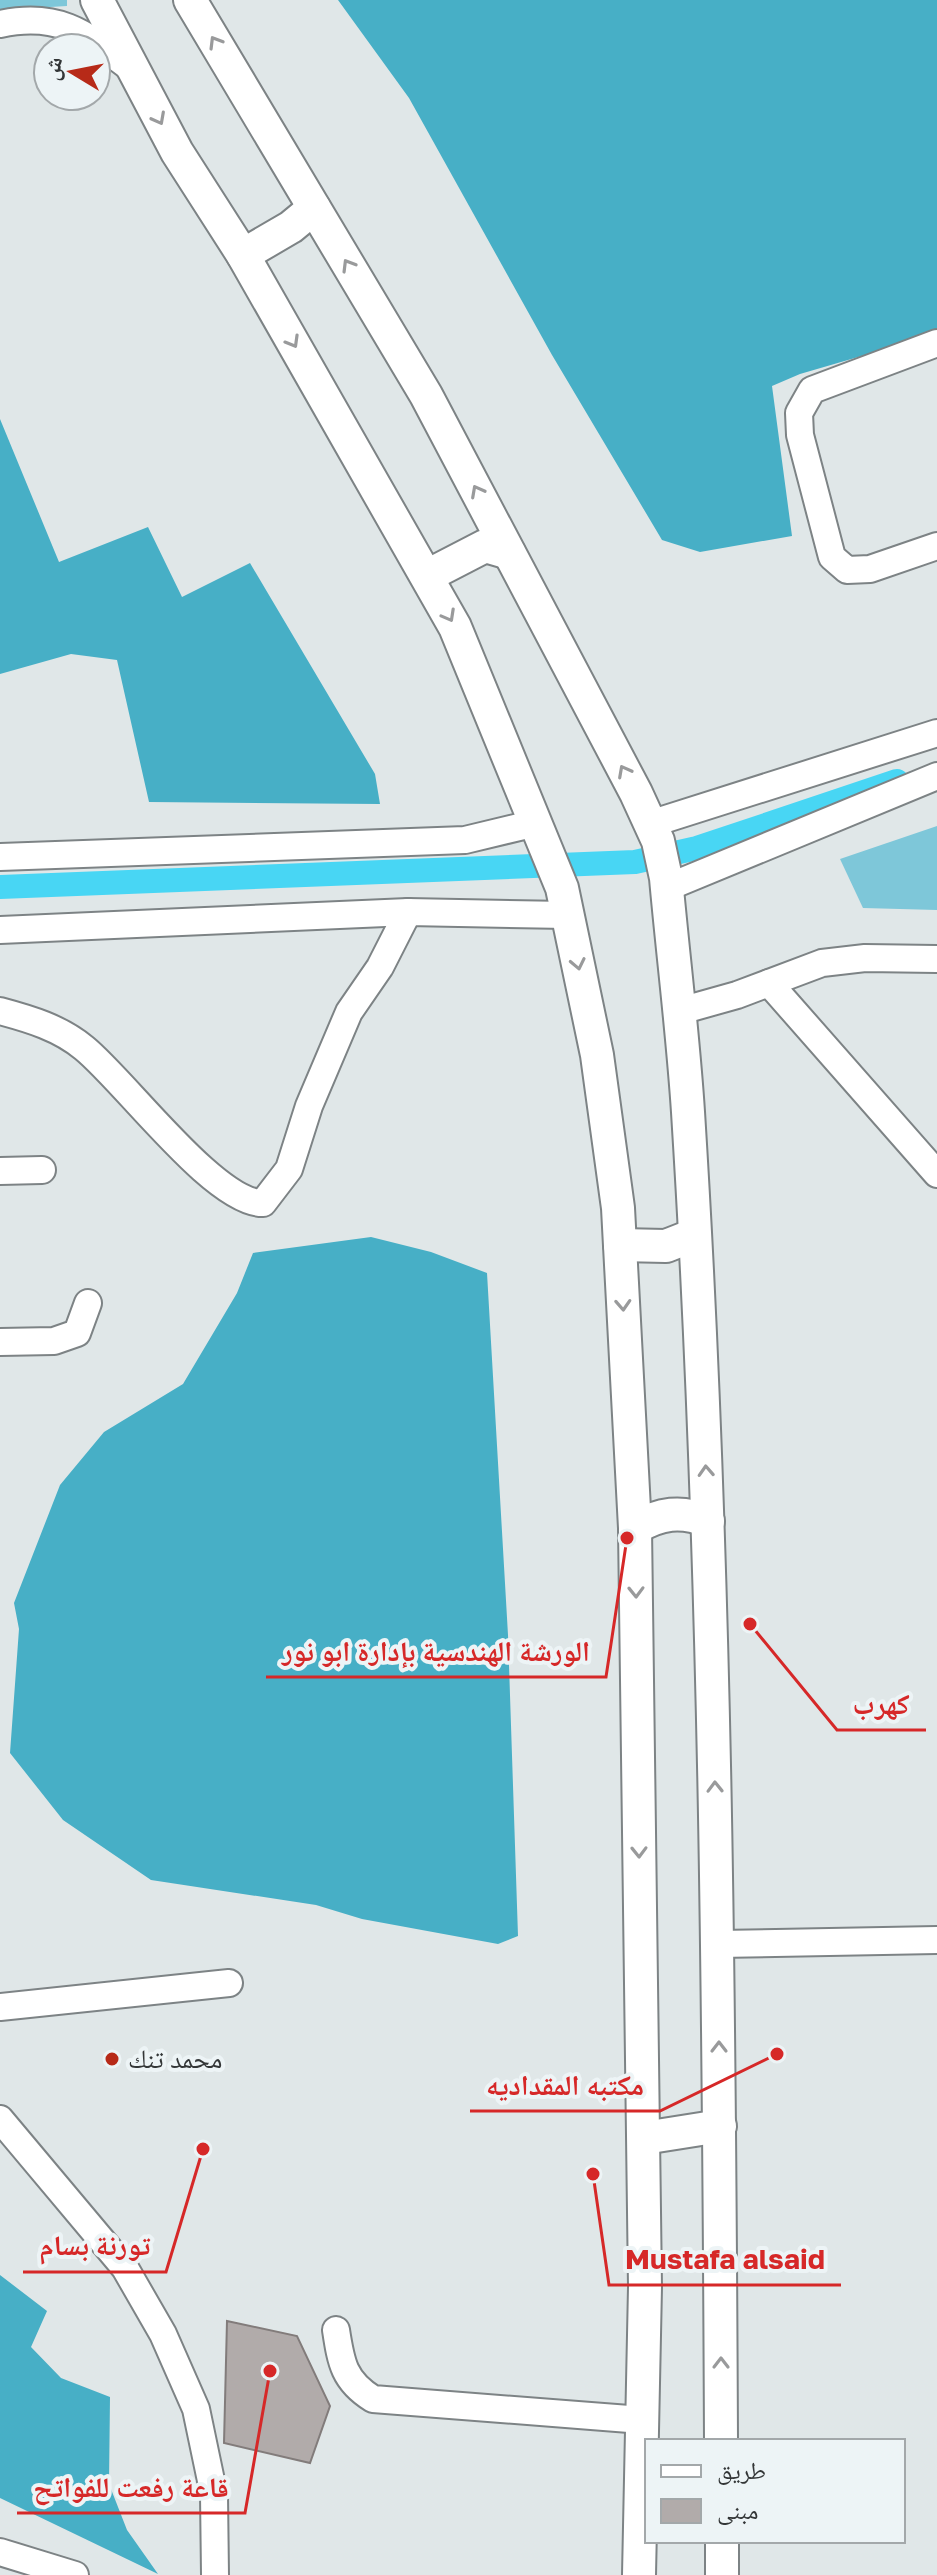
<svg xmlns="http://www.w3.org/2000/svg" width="937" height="2575" font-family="'Golos Text','Noto Naskh Arabic',sans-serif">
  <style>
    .green { fill: #7ec7d9 }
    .forest { fill: #47afc6 }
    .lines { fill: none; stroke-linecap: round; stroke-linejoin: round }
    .canal { stroke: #48d6f4; stroke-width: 24 }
    .building { fill: #b1abaa; stroke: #827c7b; stroke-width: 2 }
    .minor-casing { stroke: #7d8385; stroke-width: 30 }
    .major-casing { stroke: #7d8385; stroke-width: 36 }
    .minor { stroke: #fff; stroke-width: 26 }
    .major { stroke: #fff; stroke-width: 32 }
    .oneway { stroke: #999a9b }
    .poi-dot { fill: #b72a18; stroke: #edf4f6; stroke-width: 3 }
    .labels { text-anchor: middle; stroke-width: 8; stroke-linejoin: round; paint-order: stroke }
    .poi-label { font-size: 26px; fill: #333637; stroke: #edf4f6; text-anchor: start }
    .leader { fill: none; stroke: #d62828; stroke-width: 3 }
    .callout-dot { fill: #d62828; stroke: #edf4f6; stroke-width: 3 }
    .callout-label { font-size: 28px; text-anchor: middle; font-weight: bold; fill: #d62828; stroke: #edf4f6; stroke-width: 8; stroke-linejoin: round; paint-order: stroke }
  </style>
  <rect width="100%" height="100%" fill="#e0e7e8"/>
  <!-- green -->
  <g class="green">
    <path d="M0,0H67V6L0,10Z"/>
    <path d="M937,826V910L863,908L840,859Z"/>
  </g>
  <!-- forest -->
  <g class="forest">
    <path d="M338,0H937V334L800,374L772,386L792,536L700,552L662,540L552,355L409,98Z"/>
    <path d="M0,419L59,562L148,527L182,597L250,563L375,774L380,804L149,802L117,660L71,654L0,674Z"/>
    <path d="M371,1237L431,1252L487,1273L508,1635L518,1936L498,1944L362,1919L316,1905L151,1880L63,1820L10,1753L19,1629L14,1603L60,1485L104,1432L183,1384L237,1293L253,1253Z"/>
    <path d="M0,2275L47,2311L31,2347L61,2378L110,2397L109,2484L127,2530L158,2574L0,2498Z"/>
  </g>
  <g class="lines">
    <!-- canal -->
    <path class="canal" d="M0,887L635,862L697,848L897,781"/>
  </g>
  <!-- building -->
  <path class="building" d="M227,2321L297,2336L330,2406L310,2463L224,2443Z"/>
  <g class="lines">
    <!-- minor casing -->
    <g class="minor-casing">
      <g id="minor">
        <path d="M0,24C61,11 87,35 133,70"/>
        <path d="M937,343L812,390L799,413L800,435L832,557L847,570L870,569L937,546"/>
        <path d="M650,824L937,733"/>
        <path d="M0,857L465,840L536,823"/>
        <path d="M666,888L937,776"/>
        <path d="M0,930L408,912L567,915"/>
        <path d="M769,983L937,1174"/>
        <path d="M0,1011C30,1019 60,1028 84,1048C124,1080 215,1204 263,1203L289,1169L309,1106L349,1012L380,967L408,912"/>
        <path d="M680,1011L737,995L822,963L865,958L937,959"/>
        <path d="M0,1171L42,1170"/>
        <path d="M0,1342L54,1341L77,1333L88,1303"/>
        <path d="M718,1944L937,1940"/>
        <path d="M0,2007L229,1983"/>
        <path d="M0,2119L125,2268L163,2334L196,2409L214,2495L215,2575"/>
        <path d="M336,2330C341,2363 344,2381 373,2399L642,2420"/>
        <path d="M0,2552L75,2575"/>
      </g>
    </g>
    <!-- major casing -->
    <g class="major-casing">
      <g id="major">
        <path d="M97,0L177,152L243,255L455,627L562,888L597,1055L618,1208L635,1528L645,2287L639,2575"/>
        <path d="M190,0L426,395L636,793L658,841L666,878C673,956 683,1034 688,1112C716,1555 719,1998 721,2441"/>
        <path d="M243,255L291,227L314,208"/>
        <path d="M427,576L485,546L509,553"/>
        <path d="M620,1245L666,1246L694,1235"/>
        <path d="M635,1528C660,1513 681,1510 708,1521"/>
        <path d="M644,2138L720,2126"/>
        <path d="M722,2541V2575"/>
      </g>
    </g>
    <!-- minor -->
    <use href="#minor" class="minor"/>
    <!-- major -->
    <use href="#major" class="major"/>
  </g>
  <!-- one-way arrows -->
  <defs><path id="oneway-chevron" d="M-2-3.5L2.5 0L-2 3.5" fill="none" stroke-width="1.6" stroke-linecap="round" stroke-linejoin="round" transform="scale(2)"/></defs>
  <g class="oneway">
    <use href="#oneway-chevron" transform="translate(215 42) rotate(-121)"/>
    <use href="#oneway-chevron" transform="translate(159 119) rotate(62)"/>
    <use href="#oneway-chevron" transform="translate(348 265) rotate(-121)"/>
    <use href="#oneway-chevron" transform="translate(293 342) rotate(60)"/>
    <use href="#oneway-chevron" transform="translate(477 491) rotate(-118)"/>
    <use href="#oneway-chevron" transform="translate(449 616) rotate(61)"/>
    <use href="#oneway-chevron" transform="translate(624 771) rotate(-118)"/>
    <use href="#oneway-chevron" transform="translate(578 964) rotate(78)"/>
    <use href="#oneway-chevron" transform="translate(623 1305) rotate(87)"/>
    <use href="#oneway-chevron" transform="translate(706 1471) rotate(-93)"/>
    <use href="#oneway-chevron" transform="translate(636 1592) rotate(89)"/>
    <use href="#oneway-chevron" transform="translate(715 1787) rotate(-91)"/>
    <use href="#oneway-chevron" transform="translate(639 1852) rotate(89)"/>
    <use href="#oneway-chevron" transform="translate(719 2047) rotate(-90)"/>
    <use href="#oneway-chevron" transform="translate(721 2363) rotate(-90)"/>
  </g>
  <!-- markers -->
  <circle class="poi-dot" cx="112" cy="2059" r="8"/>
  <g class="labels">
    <!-- poi labels -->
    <g class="poi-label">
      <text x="128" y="2068">محمد تنك</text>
    </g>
  </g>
  <!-- callouts -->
  <path class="leader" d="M627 1538L606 1677H266M750 1624L837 1730H926M777 2054L660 2111H470M203 2149L166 2272H23M593 2174L609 2285H841M270 2371L245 2513H17"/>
  <g class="callout-dot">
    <circle cx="627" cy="1538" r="8"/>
    <circle cx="750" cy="1624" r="8"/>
    <circle cx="777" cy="2054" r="8"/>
    <circle cx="203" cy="2149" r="8"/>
    <circle cx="593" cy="2174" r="8"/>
    <circle cx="270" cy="2371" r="8"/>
  </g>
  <g class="callout-label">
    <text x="436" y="1661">الورشة الهندسية بإدارة ابو نور</text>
    <text x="881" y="1714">كهرب</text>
    <text x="565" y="2095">مكتبه المقداديه</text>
    <text x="95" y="2255">تورنة بسام</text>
    <text x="725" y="2269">Mustafa alsaid</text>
    <text x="131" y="2497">قاعة رفعت للفواتح</text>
  </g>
  <!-- legend -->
  <rect x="645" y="2439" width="260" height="104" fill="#edf4f6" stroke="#a3a8aa" stroke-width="2"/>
  <rect x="661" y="2465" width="40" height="12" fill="#ffffff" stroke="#a3a8aa" stroke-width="2"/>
  <text x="717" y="2479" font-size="24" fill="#333637">طريق</text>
  <rect x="661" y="2499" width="40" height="24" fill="#b1abaa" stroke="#a3a8aa" stroke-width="2"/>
  <text x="717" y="2519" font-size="24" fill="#333637">مبنى</text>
  <!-- north arrow -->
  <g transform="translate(72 72) rotate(280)"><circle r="38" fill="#edf4f6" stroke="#a3a8aa" stroke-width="2"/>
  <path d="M0-6L14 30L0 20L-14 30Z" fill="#b72a18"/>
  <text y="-12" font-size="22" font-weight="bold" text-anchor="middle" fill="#333637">ش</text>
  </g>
</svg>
